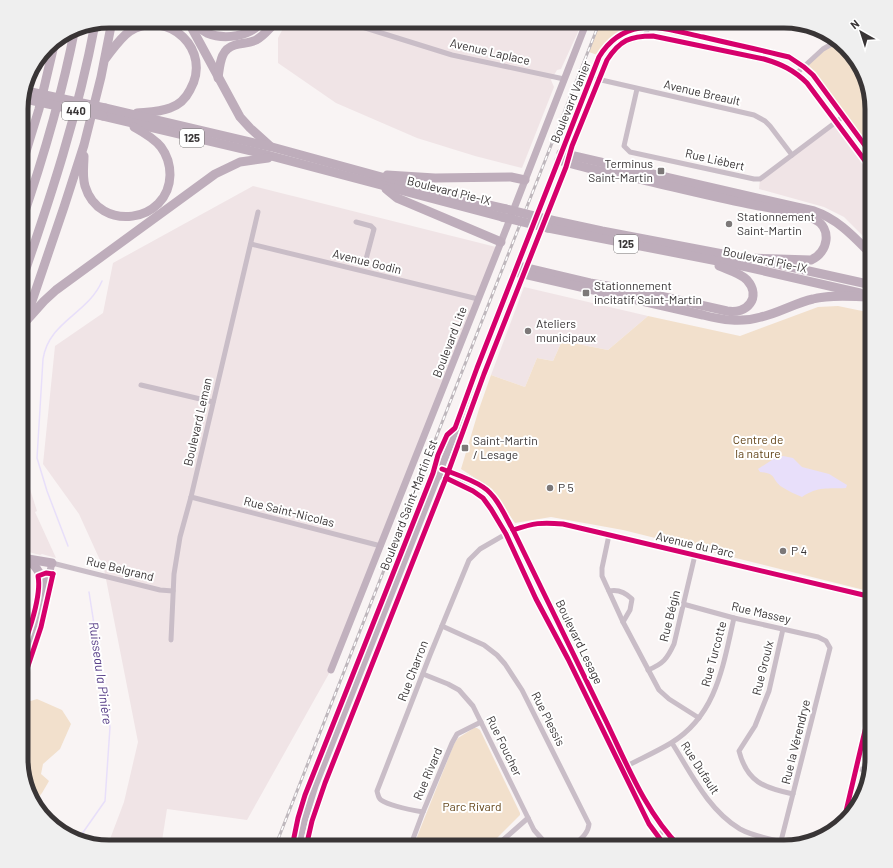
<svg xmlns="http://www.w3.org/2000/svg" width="893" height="868" font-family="Barlow,sans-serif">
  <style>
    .built { fill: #f0e4e6 }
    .green { fill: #f2e0cc }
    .water { fill: #e8dffa }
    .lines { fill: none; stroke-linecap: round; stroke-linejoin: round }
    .stream { stroke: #e8dffa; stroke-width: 1.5 }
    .street { stroke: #c9bdc7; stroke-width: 5 }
    .secondary { stroke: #c1b1be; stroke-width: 7 }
    .highway { stroke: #beadbb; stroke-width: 9 }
    .rail-casing { stroke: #beb7bc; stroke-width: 3 }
    .rail { stroke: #fff; stroke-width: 1.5; stroke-dasharray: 4.5; stroke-linecap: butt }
    .highway-bridge { stroke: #beadbb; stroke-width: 9 }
    .cycleway-casing { stroke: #fff; stroke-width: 8 }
    .cycleway { stroke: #d6006c; stroke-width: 5 }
    .poi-dot { fill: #7c7878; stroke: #fff; stroke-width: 1.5 }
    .labels { text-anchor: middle; stroke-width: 4; stroke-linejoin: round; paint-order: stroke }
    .shield { fill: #fff; stroke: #747272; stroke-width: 1 }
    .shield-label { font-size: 11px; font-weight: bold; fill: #393536 }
    .street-label { font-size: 12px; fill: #393536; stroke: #fff }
    .poi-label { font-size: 12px; fill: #393536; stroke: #fff; text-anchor: start }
    .park-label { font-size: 12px; fill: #634519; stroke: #fff }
    .water-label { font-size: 13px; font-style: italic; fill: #563d87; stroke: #fff }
    .rim { fill: none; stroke: #393536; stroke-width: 5 }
  </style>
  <rect width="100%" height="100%" fill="#f9f4f4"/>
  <!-- built -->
  <g class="built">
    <path d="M226,21H258L246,30H238Z"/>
    <path d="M287,21H583L561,69L557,70L551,80L554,87L522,168L475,156L417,138L336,103L278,63V38Z"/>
    <path d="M836,121L872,175V245L844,217L824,207L759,189L760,179Z"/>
    <path d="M253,186L496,247L331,670L247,820L167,809L161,847H107L124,802L138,742L104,569L79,514L43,464L55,346L103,313L113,263Z"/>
    <path d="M524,287L648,316L608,350L562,341L553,361L537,358L525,387L491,375Z"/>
    <path d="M21,391L26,394L23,408L25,412L23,467L37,511L35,512L56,558L42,554L40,555L21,550Z"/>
  </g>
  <!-- green -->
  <g class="green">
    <path d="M601,21H647V26L627,32L600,56L589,52Z"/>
    <path d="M838,42L850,51L865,76L872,109V145L869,146L806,65L822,51Z"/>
    <path d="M838,306L872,313V592L623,530L551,517L515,523L492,489L461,469L479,409L491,375L525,387L537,358L553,361L562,341L608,350L648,316L740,336L818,307Z"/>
    <path d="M37,699L62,710L71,724L60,749L43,764L41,774L49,781L42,793L34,803L28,792L21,759V704Z"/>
    <path d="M474,728H477L480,730L520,813V815L488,847H413L454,744L458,738Z"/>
  </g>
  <!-- water -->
  <path class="water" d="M783,456L793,458L802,467L829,474L847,485L846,488C828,489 818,486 802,497C795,494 788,491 782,487C771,479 777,473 760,472L758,469L775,458Z"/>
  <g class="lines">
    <!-- stream -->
    <g class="stream">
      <path d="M68,546L47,491L37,458L43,359C49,321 88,314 102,281"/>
      <path d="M77,841L105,801L110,727L89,592"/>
    </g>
    <!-- street -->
    <g class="street">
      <path d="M343,21L452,55L564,79"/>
      <path d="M646,21L647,36"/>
      <path d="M797,73L823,49L837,41"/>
      <path d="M597,79L754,115L765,121L770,126L792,155"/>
      <path d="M637,89L624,146L630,152L754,179H760L844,116"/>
      <path d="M356,222L371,226L374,229L365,263"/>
      <path d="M251,244L478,299"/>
      <path d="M141,385L213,402"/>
      <path d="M191,497L381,546"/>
      <path d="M609,535L602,568V576L623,622L659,690L669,699L699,718"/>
      <path d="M52,563L160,590L173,591"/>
      <path d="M609,591C618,589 625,592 632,599L630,610L623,622"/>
      <path d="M683,604L734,618L818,637L826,641L830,648L781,841"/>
      <path d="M442,626L484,645L497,655L505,664L522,690L589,824C588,835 579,840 572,847"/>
      <path d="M783,629L769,691L755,726L739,751C747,782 764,788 793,794"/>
      <path d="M171,640L174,574L180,537L191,497L258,212"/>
      <path d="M648,670C663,664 667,659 674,644L695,555"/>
      <path d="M423,674L448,684L459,690L473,706L534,830L549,847"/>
      <path d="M672,743C691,773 708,810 740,829C756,838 778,840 796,845"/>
      <path d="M625,767C640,759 656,752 671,743C717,715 723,665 734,618"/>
      <path d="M856,768L870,771"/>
      <path d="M423,812C411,810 390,806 381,800C378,798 378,794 377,791L430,655L469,560L480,549L513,530L532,524L540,523L563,524L872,597"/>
      <path d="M843,824L872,701"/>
      <path d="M410,847L423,812L452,743L457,734L481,722"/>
      <path d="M495,847L528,818"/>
      <path d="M647,847L664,830"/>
    </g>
    <!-- secondary -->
    <g class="secondary">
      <path d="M444,470C457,474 471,479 482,486C497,496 505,516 513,530C544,593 574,656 605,719C626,762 645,812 680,847"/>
      <path d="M441,476L457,482L473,491L483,498L491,509L506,534L536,599L568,659L649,824L666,847"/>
      <path d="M331,670L501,242L587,21"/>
      <path d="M21,674L37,624L52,563"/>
      <path d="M298,847L305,818L315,786L451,443L477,368L599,57C608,42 622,31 640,28C659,25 684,33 703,37C732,44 761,50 789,57L804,67L813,75L872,155"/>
      <path d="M306,847L312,821L325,783L446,478L484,374L566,167L572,146L607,60C620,40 630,36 653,36L764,59C781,64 794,70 807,83L872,170"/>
    </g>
    <!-- highway -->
    <g class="highway">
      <path d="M188,21L240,117L250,128L269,145"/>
      <path d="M192,21C197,25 201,30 207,33C224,40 251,37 262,21"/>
      <path d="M106,58C113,49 120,38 130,31C169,8 213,51 190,90C186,98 179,105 170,108C160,112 148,112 137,113"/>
      <path d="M218,78C220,65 220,49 235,45C242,43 250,43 256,40C265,35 270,27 277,21"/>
      <path d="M22,99H25"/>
      <path d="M105,108L272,147L462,199L506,209"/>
      <path d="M103,116L256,152L502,217"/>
      <path d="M561,153L814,211C838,219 854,237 872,255"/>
      <path d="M84,156C84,166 82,176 85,186C99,233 169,223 170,175C170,165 167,155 161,147C154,138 143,132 134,127"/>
      <path d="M559,160C582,168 606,172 630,177C670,186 709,196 749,204C767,208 799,211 814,219C833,228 828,253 811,260L744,258"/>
      <path d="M21,168L39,109L55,41"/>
      <path d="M387,175L435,178L511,177L525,180"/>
      <path d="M386,189L397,198L501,242"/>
      <path d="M551,220L602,231L749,259"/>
      <path d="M21,223C43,159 62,95 75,28"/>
      <path d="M548,228L738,265L860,293"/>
      <path d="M768,262L872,285"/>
      <path d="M518,266L590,283L642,292L727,311C747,315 762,297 747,280C740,273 728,270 719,266"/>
      <path d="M515,272L703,315C722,320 741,323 761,317C779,313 795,303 813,299C832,294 853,297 872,297"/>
      <path d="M21,283C51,196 78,114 95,24"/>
      <path d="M27,320L44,301L56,290L215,174L240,162L268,158"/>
      <path d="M21,336L30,307L64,207L84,145L101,77L112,21"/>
      <path d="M26,558C39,568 41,575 45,591"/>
      <path d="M28,559L52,563"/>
    </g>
    <!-- rail casing -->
    <g class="rail-casing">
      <path id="rail" d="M275,847L600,21"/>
    </g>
    <!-- rail -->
    <use href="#rail" class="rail"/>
    <!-- highway-bridge -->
    <g class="highway-bridge">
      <path d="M31,92L105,108"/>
      <path d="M30,100L103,116"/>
      <path d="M506,209L551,220"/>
      <path d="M502,217L548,228"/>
    </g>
    <!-- cycleway casing -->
    <g class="cycleway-casing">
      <g id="cycleway">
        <path d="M442,469C455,474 471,479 483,487C497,496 505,516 513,530C544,593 574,656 605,719C626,762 645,812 680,847"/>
        <path d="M446,478L473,491L483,498L491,509L506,534L536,599L568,659L649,824L666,847"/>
        <path d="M513,530C534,523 541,522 563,524L872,597"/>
        <path d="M21,653C28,634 42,596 38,576L46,573L53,574"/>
        <path d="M21,687L41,627L53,574"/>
        <path d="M843,824L872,701"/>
        <path d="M292,847L298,818L305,795L433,473L438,455L447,435L455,428L477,368L599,57C608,42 622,31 640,28C659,25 684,33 703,37C732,44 761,50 789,57L804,67L813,75L872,155"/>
        <path d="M306,847L312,821L325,783L446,478L484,374L566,167L572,146L607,60C620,40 630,36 653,36L764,59C781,64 794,70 807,83L872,170"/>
      </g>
    </g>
    <!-- cycleway -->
    <use href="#cycleway" class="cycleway"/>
  </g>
  <!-- markers -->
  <g class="poi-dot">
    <rect x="657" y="167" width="8" height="8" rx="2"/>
    <circle cx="729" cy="224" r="4"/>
    <rect x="582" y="289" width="8" height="8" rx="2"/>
    <circle cx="528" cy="331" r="4"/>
    <rect x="461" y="444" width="8" height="8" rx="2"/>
    <circle cx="550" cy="488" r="4"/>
    <circle cx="783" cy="551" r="4"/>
  </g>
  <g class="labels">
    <!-- shield labels -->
    <g class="shield">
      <rect x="62" y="102" width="28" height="18" rx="3"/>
      <rect x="180" y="129" width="24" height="18" rx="3"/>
      <rect x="614" y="235" width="24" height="18" rx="3"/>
    </g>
    <g class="shield-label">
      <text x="76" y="115">440</text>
      <text x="192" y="142">125</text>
      <text x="626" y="248">125</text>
    </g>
    <!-- street labels -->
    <g class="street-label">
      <text transform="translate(490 52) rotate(13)" y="4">Avenue Laplace</text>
      <text transform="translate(702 93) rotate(13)" y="4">Avenue Breault</text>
      <text transform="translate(571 102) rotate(-68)" y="4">Boulevard Vanier</text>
      <text transform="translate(715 160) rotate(13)" y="4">Rue Liébert</text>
      <text transform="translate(449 191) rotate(14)" y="4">Boulevard Pie-IX</text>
      <text transform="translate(765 260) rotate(12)" y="4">Boulevard Pie-IX</text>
      <text transform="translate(367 262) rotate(14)" y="4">Avenue Godin</text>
      <text transform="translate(450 342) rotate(-69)" y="4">Boulevard Lite</text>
      <text transform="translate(198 422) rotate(-77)" y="4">Boulevard Leman</text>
      <text transform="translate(409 505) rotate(-69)" y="4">Boulevard Saint-Martin Est</text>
      <text transform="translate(289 512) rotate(14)" y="4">Rue Saint-Nicolas</text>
      <text transform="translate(695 545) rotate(13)" y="4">Avenue du Parc</text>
      <text transform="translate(120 569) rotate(14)" y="4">Rue Belgrand</text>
      <text transform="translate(761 613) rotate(13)" y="4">Rue Massey</text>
      <text transform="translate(670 616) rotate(-76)" y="4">Rue Bégin</text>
      <text transform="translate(579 642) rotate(64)" y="4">Boulevard Lesage</text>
      <text transform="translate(714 654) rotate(-75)" y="4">Rue Turcotte</text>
      <text transform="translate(763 668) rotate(-76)" y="4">Rue Groulx</text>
      <text transform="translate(413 671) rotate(-69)" y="4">Rue Charron</text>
      <text transform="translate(548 719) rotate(63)" y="4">Rue Plessis</text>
      <text transform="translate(796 742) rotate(-76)" y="4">Rue la Vérendrye</text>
      <text transform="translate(504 746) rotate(64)" y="4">Rue Foucher</text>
      <text transform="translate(700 768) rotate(57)" y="4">Rue Dufault</text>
      <text transform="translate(428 774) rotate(-67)" y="4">Rue Rivard</text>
    </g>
    <!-- poi labels -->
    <g class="poi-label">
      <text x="653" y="168" text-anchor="end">Terminus<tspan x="653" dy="14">Saint-Martin</tspan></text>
      <text x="737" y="221">Stationnement<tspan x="737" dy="14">Saint-Martin</tspan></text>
      <text x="594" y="290">Stationnement<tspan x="594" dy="14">incitatif Saint-Martin</tspan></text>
      <text x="536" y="328">Ateliers<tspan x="536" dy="14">municipaux</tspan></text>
      <text x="473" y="445">Saint-Martin<tspan x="473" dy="14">/ Lesage</tspan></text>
      <text x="558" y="492">P 5</text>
      <text x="791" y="555">P 4</text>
    </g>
    <!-- park labels -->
    <g class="park-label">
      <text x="758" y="444">Centre de<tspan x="758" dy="14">la nature</tspan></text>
      <text x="472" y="811">Parc Rivard</text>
    </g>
    <!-- water labels -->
    <g class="water-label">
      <text transform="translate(101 673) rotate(82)" y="5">Ruisseau la Pinière</text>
    </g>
  </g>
  <!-- crop -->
  <path d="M0 0H893V868H0ZM109 28H784A81 81 0 0 1 865 109V759A81 81 0 0 1 784 840H109A81 81 0 0 1 28 759V109A81 81 0 0 1 109 28Z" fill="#efefef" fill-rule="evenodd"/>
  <path class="rim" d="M109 28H784A81 81 0 0 1 865 109V759A81 81 0 0 1 784 840H109A81 81 0 0 1 28 759V109A81 81 0 0 1 109 28Z"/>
  <!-- north arrow -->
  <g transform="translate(861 32) rotate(321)" stroke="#ffffff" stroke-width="3" paint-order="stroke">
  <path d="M0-3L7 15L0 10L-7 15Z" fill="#393536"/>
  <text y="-6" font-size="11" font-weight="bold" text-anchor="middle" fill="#393536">N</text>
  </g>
</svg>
